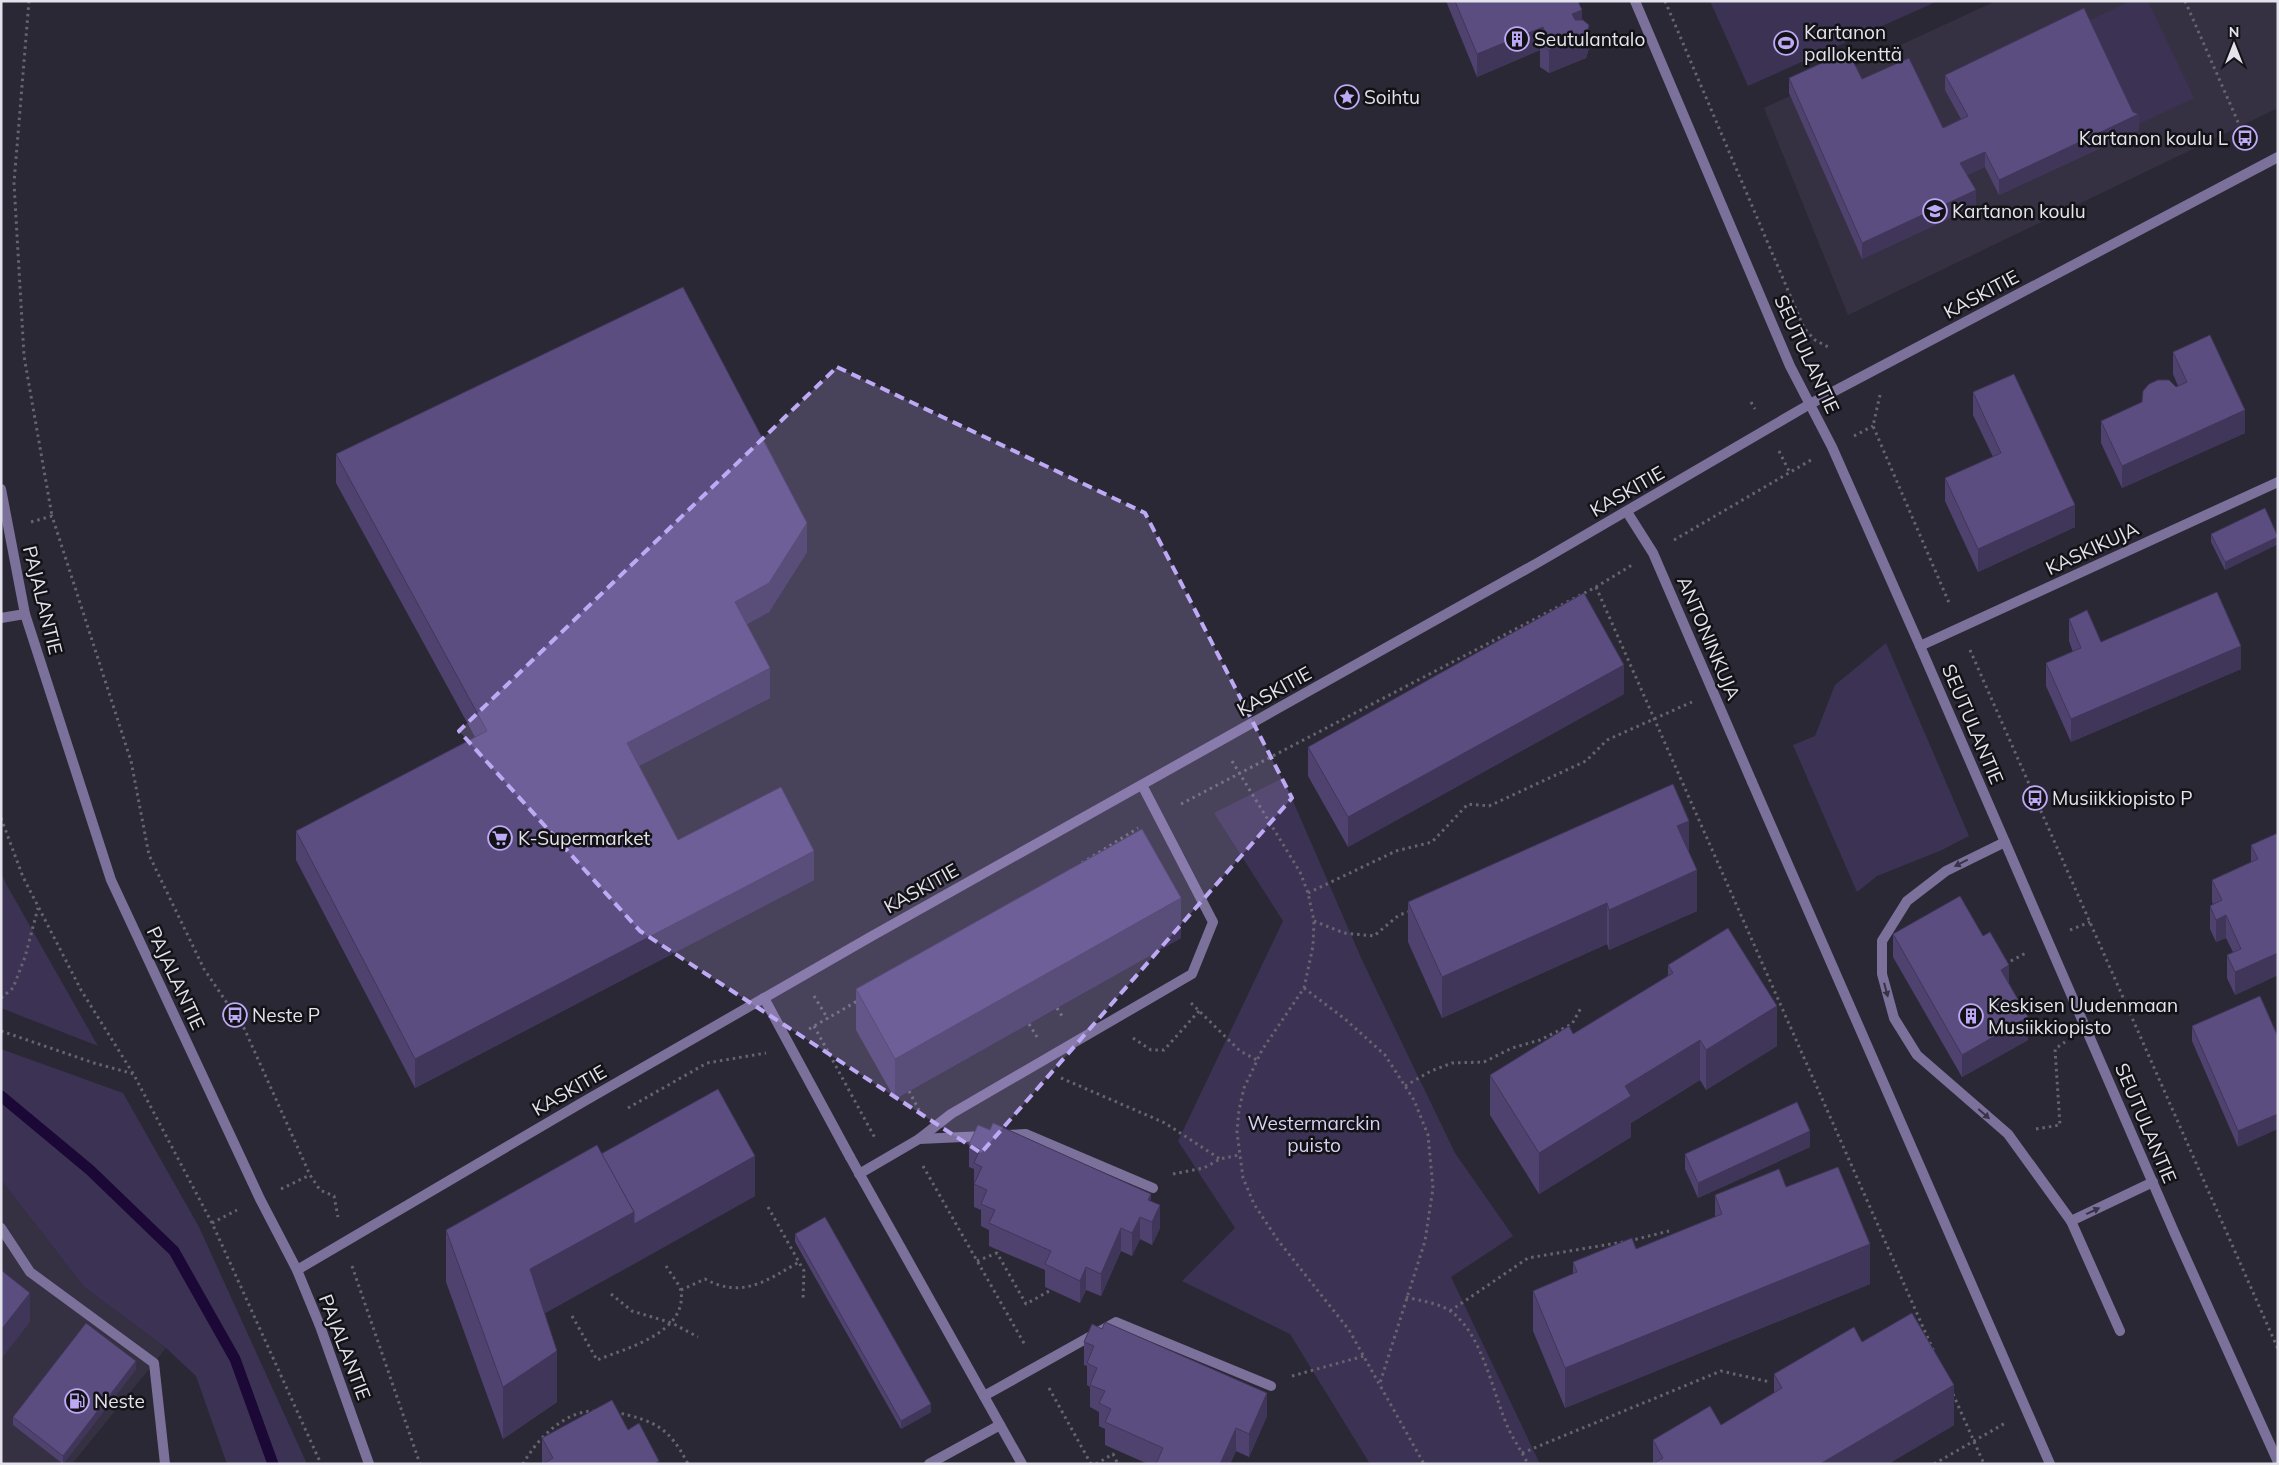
<svg xmlns="http://www.w3.org/2000/svg" width="2279" height="1465" font-family="Mulish,sans-serif">
  <style>
    .built { fill: #353142 }
    .green { fill: #3c3253 }
    .lines { fill: none; stroke-linecap: round; stroke-linejoin: round }
    .stream { stroke: #1b0836; stroke-width: 11 }
    .path { stroke: #66646f; stroke-width: 3; stroke-dasharray: 2.5 4; stroke-linecap: butt }
    .service { stroke: #7c719b; stroke-width: 10 }
    .minor { stroke: #7c719b; stroke-width: 10 }
    .tertiary { stroke: #7c719b; stroke-width: 10 }
    .wall { fill: #4f426f }
    .shaded-wall { fill: #40365a }
    .building { fill: #5c4d81; stroke: #40365a }
    .oneway { fill: #383345 }
    .marked { fill: #bea9f5; fill-opacity: 0.2; stroke: #bea9f5; stroke-width: 4; stroke-dasharray: 10 6; stroke-linejoin: round }
    .labels { text-anchor: middle; stroke-width: 5; stroke-linejoin: round; paint-order: stroke }
    .poi-label { font-size: 19px; fill: #e4e3eb; stroke: #131217; text-anchor: start }
    .street-label { font-size: 19px; fill: #e4e3eb; stroke: #131217 }
    .park-label { font-size: 19px; fill: #d9d1f2; stroke: #131217 }
  </style>
  <rect width="100%" height="100%" fill="#2b2835"/>
  <!-- built -->
  <g class="built">
    <path d="M1996,1H2278V108L1848,315L1764,108Z"/>
    <path d="M1,1180L84,1287L166,1348L72,1464H1Z"/>
  </g>
  <!-- green -->
  <g class="green">
    <path d="M1710,1H1938L1748,86Z"/>
    <path d="M2130,1H2148L2194,98L2133,127L2084,23Z"/>
    <path d="M1886,643L1969,836L1942,850L1877,876L1857,892L1793,745L1815,736L1835,685Z"/>
    <path d="M1283,778L1362,960L1455,1153L1513,1236L1451,1277L1540,1464H1370L1290,1334L1182,1281L1235,1228L1178,1141L1283,921L1214,813Z"/>
    <path d="M1,872L5,882L98,1046L1,1008Z"/>
    <path d="M1,1049L123,1093L199,1227L307,1464H227L196,1376L166,1348L84,1287L1,1180Z"/>
  </g>
  <g class="lines">
    <!-- stream -->
    <path class="stream" d="M1,1096L90,1170L174,1251L235,1359L273,1464"/>
    <!-- path -->
    <g class="path">
      <path d="M29,1L14,183L24,356L52,516"/>
      <path d="M1665,1L1804,328L1815,340L1830,348"/>
      <path d="M2185,1L2245,138"/>
      <path d="M1880,395L1873,426L1950,605"/>
      <path d="M1751,402L1755,409"/>
      <path d="M1854,436L1873,426"/>
      <path d="M1779,451L1790,473"/>
      <path d="M31,522L52,516L131,761L149,855L204,969L244,1028L310,1175L320,1190L334,1196L338,1217"/>
      <path d="M1674,540L1811,460"/>
      <path d="M1596,587L1934,1352"/>
      <path d="M1970,650L2278,1349"/>
      <path d="M1232,761L1300,872L1308,893L1314,921L1313,946L1304,988L1262,1050L1244,1088L1239,1110L1237,1132L1243,1178L1254,1204L1277,1239L1349,1330L1424,1464"/>
      <path d="M1181,804L1596,587L1632,565"/>
      <path d="M1,818L23,877L81,990L134,1075L212,1223L321,1464"/>
      <path d="M1082,863L1138,828"/>
      <path d="M1308,893L1396,851L1432,842L1468,804L1489,806L1586,761L1607,740L1692,702"/>
      <path d="M1314,921L1344,933L1374,936L1399,915L1411,911"/>
      <path d="M2070,930L2090,922"/>
      <path d="M2005,964L2026,953"/>
      <path d="M1304,988L1345,1019L1385,1055L1414,1100L1428,1135L1433,1188L1425,1241L1380,1383"/>
      <path d="M814,996L828,1019"/>
      <path d="M1,998L13,988L25,957L38,908"/>
      <path d="M1191,1003L1240,1051L1257,1060"/>
      <path d="M1057,1008L1064,1019"/>
      <path d="M1029,1024L1037,1037"/>
      <path d="M814,1026L875,1138"/>
      <path d="M809,1029L859,1000"/>
      <path d="M1,1031L94,1063L134,1074"/>
      <path d="M1133,1038L1151,1050H1164L1199,1011"/>
      <path d="M1061,1078L1165,1123L1220,1159"/>
      <path d="M1405,1086L1431,1071L1452,1063L1484,1062L1512,1048L1540,1040L1572,1024L1582,1006"/>
      <path d="M909,1091L919,1110"/>
      <path d="M628,1108L707,1063L766,1053"/>
      <path d="M2036,1129L2060,1125L2055,1049L2065,1042"/>
      <path d="M923,1166L1025,1345"/>
      <path d="M1173,1174L1204,1168L1220,1159L1239,1155"/>
      <path d="M281,1189L310,1175"/>
      <path d="M768,1207L804,1271L803,1299"/>
      <path d="M212,1223L237,1210"/>
      <path d="M1629,1241L1669,1231"/>
      <path d="M977,1261L997,1253L1026,1304L1051,1290"/>
      <path d="M352,1266L420,1464"/>
      <path d="M681,1290L705,1279C742,1299 766,1281 799,1262"/>
      <path d="M611,1294L632,1311L672,1323L698,1337"/>
      <path d="M1406,1297C1420,1301 1441,1303 1453,1313C1484,1338 1493,1395 1509,1430C1515,1442 1522,1452 1528,1464"/>
      <path d="M1450,1311L1528,1258L1623,1242"/>
      <path d="M572,1316L597,1360C627,1348 687,1333 681,1291C679,1283 669,1272 665,1264"/>
      <path d="M1292,1376L1364,1356"/>
      <path d="M1049,1388L1091,1464"/>
      <path d="M1953,1394L1984,1464"/>
      <path d="M615,1412C655,1421 669,1427 688,1464"/>
      <path d="M1522,1453L1721,1371L1770,1382"/>
      <path d="M523,1464C537,1439 565,1410 596,1411"/>
      <path d="M1096,1464L1113,1454L1118,1464"/>
      <path d="M1934,1464L2007,1422"/>
    </g>
    <!-- service -->
    <g class="service">
      <path d="M1920,646L2278,482"/>
      <path d="M1752,782L2050,1464"/>
      <path d="M2005,842L1946,871L1907,901L1882,941V974L1894,1018L1917,1055L2008,1134L2071,1221L2153,1182"/>
      <path d="M1007,1135L1026,1134L1153,1188"/>
      <path d="M919,1139L985,1136"/>
      <path d="M850,1157L1022,1464"/>
      <path d="M859,1174L919,1139L951,1114L1192,974L1213,922L1142,785"/>
      <path d="M2071,1221L2120,1331"/>
      <path d="M1,1228L30,1272L154,1363L165,1464"/>
      <path d="M984,1396L1116,1322L1271,1386"/>
      <path d="M929,1464L1000,1425"/>
    </g>
    <!-- minor -->
    <g class="minor">
      <path d="M1635,1L1790,366L1832,447L1920,646L2175,1234L2278,1462"/>
      <path d="M1627,512L1653,553L1752,782"/>
      <path d="M764,998L850,1157"/>
    </g>
    <!-- tertiary -->
    <g class="tertiary">
      <path d="M1,489L25,614L111,880L260,1199L297,1270L320,1326L369,1464"/>
      <path d="M1,618L25,614"/>
      <path d="M297,1270L583,1102L872,936L1539,562L1810,404L2278,157"/>
    </g>
  </g>
  <!-- wall -->
  <g class="wall">
    <path d="M1446,1H1578L1582,20L1589,48L1586,58L1549,73L1540,67V50L1477,77Z"/>
    <path d="M1945,75L2139,130L1999,195L1985,167L1967,175L1976,206L1862,259L1789,93V78L1862,79L1943,128L1961,119L1945,90Z"/>
    <path d="M2173,352L2245,433L2122,488L2101,443V421L2178,386L2173,374Z"/>
    <path d="M1973,392L2075,527L1978,572L1945,501V478L1993,457L1973,415Z"/>
    <path d="M336,454L807,552L769,612L747,624L770,698L639,766L678,840L814,880L415,1088L296,860V831L475,737L336,483Z"/>
    <path d="M2211,534L2278,535V544L2225,570L2211,542Z"/>
    <path d="M2069,619L2101,642L2241,669L2071,742L2046,686V663L2073,652L2069,641Z"/>
    <path d="M1624,694L1348,847L1308,776V747Z"/>
    <path d="M2278,833V975L2235,995L2227,978V955L2233,952L2226,938L2216,942L2210,929V906L2213,904L2212,902V880L2251,862V845Z"/>
    <path d="M1689,853L1697,911L1609,950L1607,944L1442,1018L1408,942V902Z"/>
    <path d="M1893,934L2009,984L2028,1040L1962,1077L1893,957Z"/>
    <path d="M1181,938L895,1099L856,1030V989Z"/>
    <path d="M1668,965L1777,1046L1706,1090L1700,1080L1631,1123V1137L1539,1194L1490,1115V1075L1573,1034L1668,976Z"/>
    <path d="M2192,1026L2278,1037L2238,1147L2192,1041Z"/>
    <path d="M969,1144L1151,1201L1160,1228L1152,1245L1140,1239L1132,1256L1121,1251L1101,1296L1086,1290L1080,1303L1045,1287V1270L989,1246V1230L981,1226V1210L974,1207V1169L969,1167Z"/>
    <path d="M1810,1147L1698,1198L1685,1169V1154Z"/>
    <path d="M601,1154L755,1196L545,1313L557,1402L503,1439L446,1282V1230Z"/>
    <path d="M1786,1187L1870,1284L1565,1408L1533,1331V1291L1573,1274V1262L1636,1249L1715,1217V1195Z"/>
    <path d="M795,1234L931,1412L901,1429L795,1242Z"/>
    <path d="M1084,1342L1267,1416L1249,1457L1236,1451L1230,1464H1148L1105,1445V1429L1099,1426V1412L1090,1407V1387L1087,1385V1366L1084,1365Z"/>
    <path d="M1862,1342L1954,1425L1888,1464H1653V1440L1721,1425L1774,1393V1374Z"/>
    <path d="M136,1369L63,1464L13,1425V1417Z"/>
    <path d="M628,1430L659,1464H542V1438Z"/>
  </g>
  <!-- shaded-wall -->
  <g class="shaded-wall">
    <path d="M1582,10V32L1572,36V14Z"/>
    <path d="M1589,25V48L1586,58L1549,73V50Z"/>
    <path d="M1543,27V46L1540,44V50L1477,77V54Z"/>
    <path d="M2139,114V130L1999,195V180Z"/>
    <path d="M1985,152V167L1960,178V163Z"/>
    <path d="M1976,190V206L1862,259V243Z"/>
    <path d="M2245,410V433L2122,488V466Z"/>
    <path d="M2075,505V527L1978,572V549Z"/>
    <path d="M807,523V552L769,612L735,631V602Z"/>
    <path d="M2278,537V544L2225,570V562Z"/>
    <path d="M2241,646V669L2071,742V719Z"/>
    <path d="M1624,665V694L1348,847V817Z"/>
    <path d="M770,668V698L627,772V743Z"/>
    <path d="M1689,821V861L1677,826Z"/>
    <path d="M814,851V880L415,1088V1059Z"/>
    <path d="M1697,870V911L1609,950V910Z"/>
    <path d="M1181,898V938L895,1099V1059Z"/>
    <path d="M1607,903V944L1442,1018V977Z"/>
    <path d="M2226,915V938L2216,942V920Z"/>
    <path d="M2278,953V975L2235,995V972Z"/>
    <path d="M2009,965V988L2001,970Z"/>
    <path d="M1777,1006V1046L1706,1090V1050Z"/>
    <path d="M2028,1017V1040L1962,1077V1055Z"/>
    <path d="M1700,1040V1080L1631,1123V1137L1539,1194V1153L1625,1086Z"/>
    <path d="M2278,1114V1129L2238,1147V1131Z"/>
    <path d="M1810,1131V1147L1698,1198V1183Z"/>
    <path d="M755,1156V1196L634,1264V1224Z"/>
    <path d="M1151,1194V1216L1148,1200Z"/>
    <path d="M1160,1205V1228L1152,1245V1222Z"/>
    <path d="M634,1212V1264L530,1321V1269Z"/>
    <path d="M1140,1217V1239L1132,1256V1233Z"/>
    <path d="M1121,1228V1251L1101,1296V1274Z"/>
    <path d="M1870,1244V1284L1565,1408V1368Z"/>
    <path d="M1086,1267V1290L1080,1303V1281Z"/>
    <path d="M30,1293V1322L1,1359V1330Z"/>
    <path d="M557,1351V1402L503,1439V1387Z"/>
    <path d="M136,1361V1369L63,1464V1456Z"/>
    <path d="M1954,1385V1425L1888,1464H1820Z"/>
    <path d="M1267,1393V1416L1249,1457V1434Z"/>
    <path d="M931,1404V1412L901,1429V1421Z"/>
    <path d="M1236,1428V1451L1230,1464H1220Z"/>
  </g>
  <!-- building -->
  <g class="building">
    <path d="M1455,1H1578L1582,10L1572,14L1575,20H1583L1589,25L1586,36L1549,50L1540,44L1541,37L1545,32L1543,27L1477,54Z"/>
    <path d="M2084,8L2133,112L2139,114L1999,180L1985,152L1960,163L1976,190L1862,243L1789,78L1848,51L1862,79L1909,58L1943,128L1968,116L1945,75Z"/>
    <path d="M683,287L807,523L769,583L735,602L770,668L627,743L678,840L781,787L814,851L415,1059L296,831L487,731L336,454Z"/>
    <path d="M2210,335L2245,410L2122,466L2101,421L2142,402L2143,391L2149,384L2158,380H2169L2176,387L2187,382L2173,352Z"/>
    <path d="M2014,374L2075,505L1978,549L1945,478L2001,453L1973,392Z"/>
    <path d="M2265,508L2278,537L2225,562L2211,534Z"/>
    <path d="M2217,592L2241,646L2071,719L2046,663L2081,648L2069,619L2087,610L2101,642Z"/>
    <path d="M1584,593L1624,665L1348,817L1308,747Z"/>
    <path d="M1673,784L1689,821L1677,826L1697,870L1609,910L1607,903L1442,977L1408,902Z"/>
    <path d="M1142,829L1181,898L895,1059L856,989Z"/>
    <path d="M2278,833V953L2235,972L2227,955L2241,949L2226,915L2216,920L2210,906L2222,900L2212,880L2258,859L2251,845Z"/>
    <path d="M1960,896L1983,936L1990,932L2009,965L2001,970L2028,1017L1962,1055L1893,934Z"/>
    <path d="M1728,928L1777,1006L1706,1050L1700,1040L1625,1086L1631,1096L1539,1153L1490,1075L1569,1026L1573,1034L1673,973L1668,965Z"/>
    <path d="M2260,996L2278,1037V1114L2238,1131L2192,1026Z"/>
    <path d="M718,1089L755,1156L634,1224V1212L601,1154Z"/>
    <path d="M1797,1102L1810,1131L1698,1183L1685,1154Z"/>
    <path d="M993,1123L1151,1194L1148,1200L1160,1205L1152,1222L1140,1217L1132,1233L1121,1228L1101,1274L1086,1267L1080,1281L1045,1264L1051,1251L989,1223L995,1210L981,1204L987,1190L974,1184L982,1167L974,1163L980,1149L969,1144L978,1125L990,1130Z"/>
    <path d="M597,1145L634,1212L530,1269L557,1351L503,1387L446,1230Z"/>
    <path d="M1838,1167L1870,1244L1565,1368L1533,1291L1577,1272L1573,1262L1632,1238L1636,1249L1722,1214L1715,1195L1779,1169L1786,1187Z"/>
    <path d="M825,1217L931,1404L901,1421L795,1234Z"/>
    <path d="M1,1270L30,1293L1,1330Z"/>
    <path d="M1912,1313L1954,1385L1820,1464H1653L1663,1458L1653,1440L1710,1406L1721,1425L1782,1388L1774,1374L1854,1327L1862,1342Z"/>
    <path d="M1105,1322L1267,1393L1249,1434L1236,1428L1220,1464H1156L1163,1448L1105,1422L1111,1409L1099,1403L1105,1391L1090,1385L1097,1368L1087,1363L1094,1346L1084,1342L1092,1324L1102,1329Z"/>
    <path d="M86,1323L136,1361L63,1456L13,1417Z"/>
    <path d="M612,1400L628,1430L639,1423L659,1461L654,1464H543L553,1458L542,1438Z"/>
  </g>
  <!-- one-way arrows -->
  <defs><path id="oneway-solid" d="M-6-.8H1V-3.2L6.5 0L1 3.2V.8H-6Z" transform="scale(1.25)"/></defs>
  <g class="oneway">
    <use href="#oneway-solid" transform="translate(1961 863) rotate(153)"/>
    <use href="#oneway-solid" transform="translate(1886 990) rotate(75)"/>
    <use href="#oneway-solid" transform="translate(1984 1114) rotate(41)"/>
    <use href="#oneway-solid" transform="translate(2093 1211) rotate(-25)"/>
  </g>
  <!-- marked area -->
  <path class="marked" d="M837,367L1145,513L1292,798L981,1153L640,931L459,731Z"/>
  <!-- icons -->
  <defs>
    <g id="building-ring" transform="scale(1.25)"><circle r="9.5" fill="#131217" stroke="#bea9f5" stroke-width="1.5"/><path d="M-4-6H4V6H1V3H-1V6H-4ZM-2.5-4.3h1.7v1.8h-1.7ZM.8-4.3h1.7v1.8H.8ZM-2.5-1h1.7V.8h-1.7ZM.8-1h1.7V.8H.8Z" fill="#bea9f5"/></g>
    <g id="stadium-ring" transform="scale(1.25)"><circle r="9.5" fill="#131217" stroke="#bea9f5" stroke-width="1.5"/><path d="M0-5a6.5 5 0 1 0 0 10a6.5 5 0 1 0 0-10ZM-3.5-1.8h7v3.6h-7Z" fill="#bea9f5"/></g>
    <g id="sight-ring" transform="scale(1.25)"><circle r="9.5" fill="#131217" stroke="#bea9f5" stroke-width="1.5"/><path d="M0-6L1.8-2.2L6-1.7L2.9 1.2L3.7 5.4L0 3.3L-3.7 5.4L-2.9 1.2L-6-1.7L-1.8-2.2Z" fill="#bea9f5"/></g>
    <g id="bus-ring" transform="scale(1.25)"><circle r="9.5" fill="#131217" stroke="#bea9f5" stroke-width="1.5"/><path d="M-5-6H5V4H4V6H2V4H-2V6H-4V4H-5ZM-3.5-4V0h7V-4ZM-3.5 1.2v1.5H-2V1.2ZM2 1.2v1.5H3.5V1.2Z" fill="#bea9f5"/></g>
    <g id="school-ring" transform="scale(1.25)"><circle r="9.5" fill="#131217" stroke="#bea9f5" stroke-width="1.5"/><path d="M0-5L7-2L0 1L-7-2ZM-4 1L0 2.5L4 1V4Q0 6-4 4Z" fill="#bea9f5"/></g>
    <g id="supermarket-ring" transform="scale(1.25)"><circle r="9.5" fill="#131217" stroke="#bea9f5" stroke-width="1.5"/><path d="M-6-5.5h2.5l.6 2H6L4.5 2H-2.5L-4.4-4H-6ZM-1.5 3.2a1.3 1.3 0 1 0 .1 0ZM3 3.2a1.3 1.3 0 1 0 .1 0Z" fill="#bea9f5"/></g>
    <g id="fuel-ring" transform="scale(1.25)"><circle r="9.5" fill="#131217" stroke="#bea9f5" stroke-width="1.5"/><path d="M-5.5-6h7V0h2V4h1.3V-2.5L3-4.5l.8-.8L6-3V5H2.5V1h-1V6h-7ZM-4.2-4.7v3.2H.2V-4.7Z" fill="#bea9f5"/></g>
  </defs>
  <g fill-rule="evenodd">
    <use href="#building-ring" x="1517" y="39"/>
    <use href="#stadium-ring" x="1786" y="43"/>
    <use href="#sight-ring" x="1347" y="97"/>
    <use href="#bus-ring" x="2245" y="138"/>
    <use href="#school-ring" x="1935" y="211"/>
    <use href="#bus-ring" x="2035" y="798"/>
    <use href="#supermarket-ring" x="500" y="838"/>
    <use href="#bus-ring" x="235" y="1015"/>
    <use href="#building-ring" x="1971" y="1016"/>
    <use href="#fuel-ring" x="77" y="1401"/>
  </g>
  <g class="labels">
    <!-- poi labels -->
    <g class="poi-label">
      <text x="1804" y="39">Kartanon<tspan x="1804" dy="22">pallokenttä</tspan></text>
      <text x="1534" y="46">Seutulantalo</text>
      <text x="1364" y="104">Soihtu</text>
      <text x="2228" y="145" text-anchor="end">Kartanon koulu L</text>
      <text x="1952" y="218">Kartanon koulu</text>
      <text x="2052" y="805">Musiikkiopisto P</text>
      <text x="518" y="845">K-Supermarket</text>
      <text x="1988" y="1012">Keskisen Uudenmaan<tspan x="1988" dy="22">Musiikkiopisto</tspan></text>
      <text x="252" y="1022">Neste P</text>
      <text x="94" y="1408">Neste</text>
    </g>
    <!-- street labels -->
    <g class="street-label">
      <text transform="translate(1981 294) rotate(-28)" y="7">KASKITIE</text>
      <text transform="translate(1807 354) rotate(65)" y="7">SEUTULANTIE</text>
      <text transform="translate(1627 491) rotate(-30)" y="7">KASKITIE</text>
      <text transform="translate(2092 548) rotate(-25)" y="7">KASKIKUJA</text>
      <text transform="translate(43 600) rotate(76)" y="7">PAJALANTIE</text>
      <text transform="translate(1709 638) rotate(67)" y="7">ANTONINKUJA</text>
      <text transform="translate(1274 691) rotate(-29)" y="7">KASKITIE</text>
      <text transform="translate(1973 724) rotate(67)" y="7">SEUTULANTIE</text>
      <text transform="translate(921 888) rotate(-29)" y="7">KASKITIE</text>
      <text transform="translate(176 978) rotate(65)" y="7">PAJALANTIE</text>
      <text transform="translate(569 1090) rotate(-30)" y="7">KASKITIE</text>
      <text transform="translate(2146 1123) rotate(67)" y="7">SEUTULANTIE</text>
      <text transform="translate(345 1347) rotate(69)" y="7">PAJALANTIE</text>
    </g>
    <!-- park labels -->
    <g class="park-label">
      <text x="1314" y="1130">Westermarckin<tspan x="1314" dy="22">puisto</tspan></text>
    </g>
  </g>
  <!-- border -->
  <rect width="2279" height="1465" fill="none" stroke="#e4e3eb" stroke-width="5"/>
  <!-- north arrow -->
  <g transform="translate(2234 45)" stroke="#131217" stroke-width="4" paint-order="stroke">
  <path d="M0-4L9 19L0 12L-9 19Z" fill="#e4e3eb"/>
  <text y="-8" font-size="14" font-weight="bold" text-anchor="middle" fill="#e4e3eb">N</text>
  </g>
</svg>
